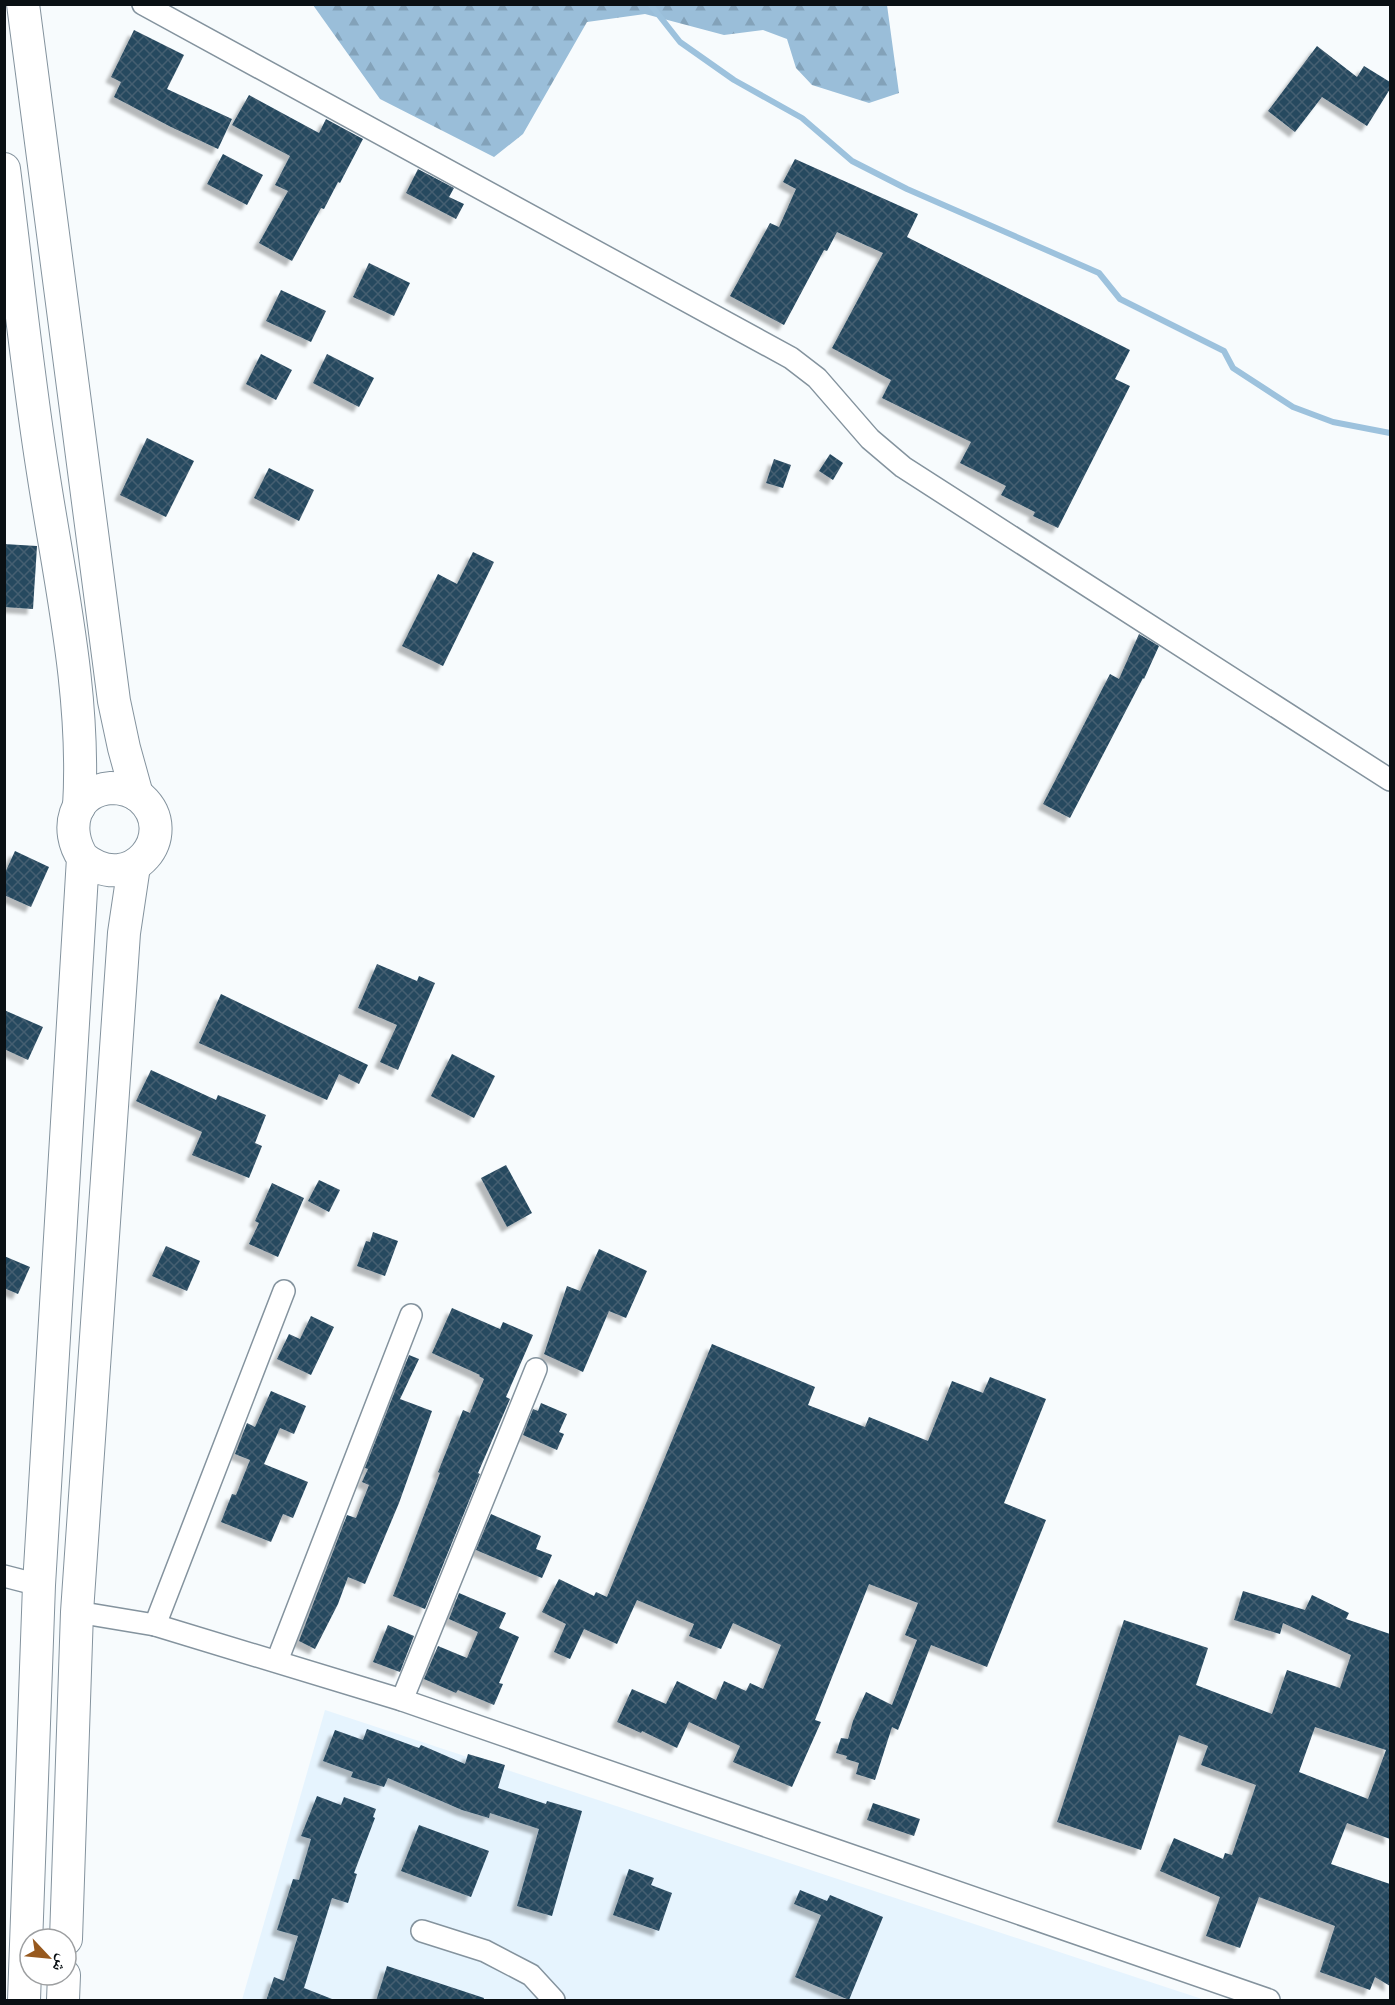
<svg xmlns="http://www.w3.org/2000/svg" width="1395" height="2005" font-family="'PT Sans Narrow','Noto Naskh Arabic',sans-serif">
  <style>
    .built { fill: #e6f4fe }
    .forest { fill: url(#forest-firs) }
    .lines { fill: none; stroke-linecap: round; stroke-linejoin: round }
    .stream { stroke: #9dc2dd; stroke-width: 6 }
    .building { fill: url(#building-cross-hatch); fill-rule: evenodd; filter: url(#shadow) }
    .minor-casing { stroke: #84939e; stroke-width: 24 }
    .highway-casing { stroke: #84939e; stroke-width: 34 }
    .minor { stroke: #fff; stroke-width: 21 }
    .highway { stroke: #fff; stroke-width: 32 }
  </style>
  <defs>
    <pattern id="forest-firs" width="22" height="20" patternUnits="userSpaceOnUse" patternTransform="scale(1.5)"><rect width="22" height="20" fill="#9abed9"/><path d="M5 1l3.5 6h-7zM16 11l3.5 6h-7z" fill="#83a2b9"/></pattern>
    <pattern id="building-cross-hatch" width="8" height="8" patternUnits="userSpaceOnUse" patternTransform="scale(1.5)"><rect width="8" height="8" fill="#27485f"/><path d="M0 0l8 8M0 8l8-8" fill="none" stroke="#445e71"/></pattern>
    <filter id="shadow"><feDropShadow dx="-5.5" dy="5.5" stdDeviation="1.5" flood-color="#0004"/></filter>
  </defs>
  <rect width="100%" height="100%" fill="#f7fbfd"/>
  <!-- built -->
  <path class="built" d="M325,1710L1205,2000H242Z"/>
  <!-- forest -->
  <path class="forest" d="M313,5H887L899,93L869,103L812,85L796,68L787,39L763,30L724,35L645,14L587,22L523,134L494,157L380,99Z"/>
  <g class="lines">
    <!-- stream -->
    <path class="stream" d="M650,4L680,42L734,80L802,118L852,161L907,189L1099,273L1120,299L1224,351L1233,368L1293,407L1333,422L1390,433"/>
  </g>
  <!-- building -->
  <g class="building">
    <path d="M134,30L184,55L167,89L232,119L218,149L171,127L114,97L121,82L111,77Z"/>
    <path d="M1317,46L1357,77L1364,66L1390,82V89L1367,126L1322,97L1295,132L1268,111Z"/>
    <path d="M249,95L319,133L326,119L363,139L340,183L338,182L324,209L321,208L292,261L259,243L288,191L275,185L290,156L232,125Z"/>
    <path d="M223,154L263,175L247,205L207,184Z"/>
    <path d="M795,159L918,214L907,237L1130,350L1115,379L1130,386L1058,528L1033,516L1035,512L1001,495L1006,486L960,463L971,442L882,398L891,380L832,348L883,253L837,232L827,251L824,250L784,325L730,296L770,223L779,227L796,189L783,182Z"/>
    <path d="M418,169L454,188L449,197L464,204L456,219L406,193Z"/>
    <path d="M369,263L410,283L394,316L353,297Z"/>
    <path d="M281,290L326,311L311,342L266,321Z"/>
    <path d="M261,354L292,370L276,400L246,384Z"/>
    <path d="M327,354L374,378L359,407L313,383Z"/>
    <path d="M147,438L194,461L166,517L120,495Z"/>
    <path d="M830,454L843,463L833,480L819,471Z"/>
    <path d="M774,459L791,465L783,488L766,483Z"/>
    <path d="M269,468L314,490L299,521L254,498Z"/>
    <path d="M4,544L37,546L33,609L4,607Z"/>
    <path d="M473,552L494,562L443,666L402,646L438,574L457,584Z"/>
    <path d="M1139,634L1159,646L1144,679L1143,678L1070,818L1043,804L1110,674L1119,679Z"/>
    <path d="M15,851L49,867L31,907L4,895V875Z"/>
    <path d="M377,964L417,981L419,976L435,983L398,1070L380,1062L397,1025L358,1008Z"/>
    <path d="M221,994L368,1065L359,1084L339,1074L327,1100L199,1043Z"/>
    <path d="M4,1010L43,1027L28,1060L4,1049Z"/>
    <path d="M452,1054L495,1076L474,1118L431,1096Z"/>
    <path d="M151,1070L216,1100L218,1095L266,1115L255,1143L262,1146L249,1178L192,1155L202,1132L136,1101Z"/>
    <path d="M506,1165L532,1213L507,1227L481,1178Z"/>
    <path d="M319,1180L340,1190L329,1212L308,1201Z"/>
    <path d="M272,1183L304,1198L278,1257L249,1244L259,1223L255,1221Z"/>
    <path d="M373,1232L398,1241L385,1276L357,1266L366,1241L370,1242Z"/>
    <path d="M166,1246L200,1261L187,1291L152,1276Z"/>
    <path d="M599,1249L647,1271L626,1318L609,1311L583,1372L544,1354L567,1286L580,1291Z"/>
    <path d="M4,1256L30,1267L18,1294L4,1288Z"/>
    <path d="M452,1308L500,1329L503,1322L533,1335L506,1397L510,1399L478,1473L480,1474L425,1609L393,1596L440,1473L438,1472L463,1410L470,1413L484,1379L479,1376L480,1375L432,1353Z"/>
    <path d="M311,1316L334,1327L311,1375L277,1359L289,1334L300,1339Z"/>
    <path d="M712,1344L815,1387L808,1405L865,1427L869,1417L928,1441L952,1381L983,1393L990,1377L1046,1399L1004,1503L1046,1520L987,1667L931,1645L898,1730L892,1727L875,1780L856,1774L859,1763L846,1759L847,1756L836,1753L841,1738L848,1739L853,1721L866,1692L892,1705L917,1640L905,1635L918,1603L869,1584L815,1720L821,1722L792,1787L733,1762L740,1746L689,1722L677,1748L642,1731L641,1733L617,1722L632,1689L666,1704L677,1681L716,1700L724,1681L746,1691L750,1683L763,1689L781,1645L733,1623L721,1649L689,1636L694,1624L637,1600L617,1644L584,1629L570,1659L554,1652L566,1624L542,1612L559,1579L594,1596L596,1592L607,1597Z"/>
    <path d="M409,1355L419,1359L400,1399L432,1411L399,1503L365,1584L348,1577L338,1604L315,1649L299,1641L347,1515L356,1518L369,1485L362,1482L368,1469L365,1468Z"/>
    <path d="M271,1391L306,1406L294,1434L280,1428L264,1464L308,1482L293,1518L283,1514L271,1542L221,1522L232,1494L236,1495L250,1460L235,1454L247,1423L255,1427Z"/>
    <path d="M541,1403L567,1414L559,1432L564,1434L557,1450L523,1435L533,1409L538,1411Z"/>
    <path d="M491,1514L541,1536L536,1549L552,1555L542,1578L476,1550Z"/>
    <path d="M1243,1591L1305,1610L1312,1595L1349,1613L1346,1619L1390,1634V1839L1347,1823L1331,1864L1390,1884V1986L1375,1977L1370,1990L1320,1972L1335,1926L1259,1897L1240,1948L1206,1936L1220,1897L1160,1871L1174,1838L1223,1859L1225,1853L1232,1855L1256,1785L1201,1765L1208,1746L1179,1735L1141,1850L1057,1822L1124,1620L1208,1648L1196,1685L1272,1714L1287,1670L1340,1688L1351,1655L1283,1623L1280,1634L1234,1620ZM1315,1727L1386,1750L1368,1799L1299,1772Z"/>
    <path d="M459,1593L506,1613L499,1628L519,1637L499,1683L503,1684L494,1705L458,1690L456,1693L424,1679L438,1646L467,1658L478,1632L449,1619Z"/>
    <path d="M388,1625L414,1636L400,1672L373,1662Z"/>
    <path d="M367,1729L419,1748L421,1745L465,1764L468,1754L505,1765L498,1788L546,1804L547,1801L582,1811L552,1916L517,1906L539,1829L490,1813L489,1818L462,1810L388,1778L384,1787L351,1777L353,1772L323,1761L335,1730L363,1740Z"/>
    <path d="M317,1796L341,1805L344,1797L376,1809L373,1817L375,1818L354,1873L357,1874L348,1903L332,1898L304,1988L332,1999V2001H266L274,1977L284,1981L298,1936L277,1930L293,1879L299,1880L311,1839L301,1836Z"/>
    <path d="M873,1803L920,1819L914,1836L867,1820Z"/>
    <path d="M419,1825L489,1851L471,1897L401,1871Z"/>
    <path d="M629,1869L654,1878L651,1885L672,1893L659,1931L613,1915Z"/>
    <path d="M800,1890L827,1901L830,1895L883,1917L849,2000L795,1977L821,1915L794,1904Z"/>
    <path d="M387,1966L484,1998L483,2001H376Z"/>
  </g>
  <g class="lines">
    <!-- minor casing -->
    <g class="minor-casing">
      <g id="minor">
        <path d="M143,4L791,358L817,378L870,439L903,467L1390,780"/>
        <path d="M4,1576L39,1585"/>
        <path d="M77,1612L155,1625L402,1700L1269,2000"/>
        <path d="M155,1625L284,1291"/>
        <path d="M277,1661L411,1315"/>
        <path d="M402,1700L536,1369"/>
        <path d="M422,1931L485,1951L531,1975L554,2000"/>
      </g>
    </g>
    <!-- highway casing -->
    <g class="highway-casing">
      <g id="highway">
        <path d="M23,4L114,701L124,748L137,795"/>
        <path d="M4,169C17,270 27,372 43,472C60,583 86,695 79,807"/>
        <path d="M66,1939L77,1612L124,933L134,866"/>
        <path d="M24,2000L39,1585L83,858C64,830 73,791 111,788C122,788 133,791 141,798C181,834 131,897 83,858"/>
        <path d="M63,2000L64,1975"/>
      </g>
    </g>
    <!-- minor -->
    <use href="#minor" class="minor"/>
    <!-- highway -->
    <use href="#highway" class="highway"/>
  </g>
  <!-- border -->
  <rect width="1395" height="2005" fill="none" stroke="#0a1014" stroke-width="12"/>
  <!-- north arrow -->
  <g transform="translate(48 1957) rotate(116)"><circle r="28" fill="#ffffff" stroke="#9d9fa1" stroke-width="1.5"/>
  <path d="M0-4.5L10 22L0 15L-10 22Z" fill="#97591e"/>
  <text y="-9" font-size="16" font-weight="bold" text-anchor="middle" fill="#0a1014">ش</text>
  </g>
</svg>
